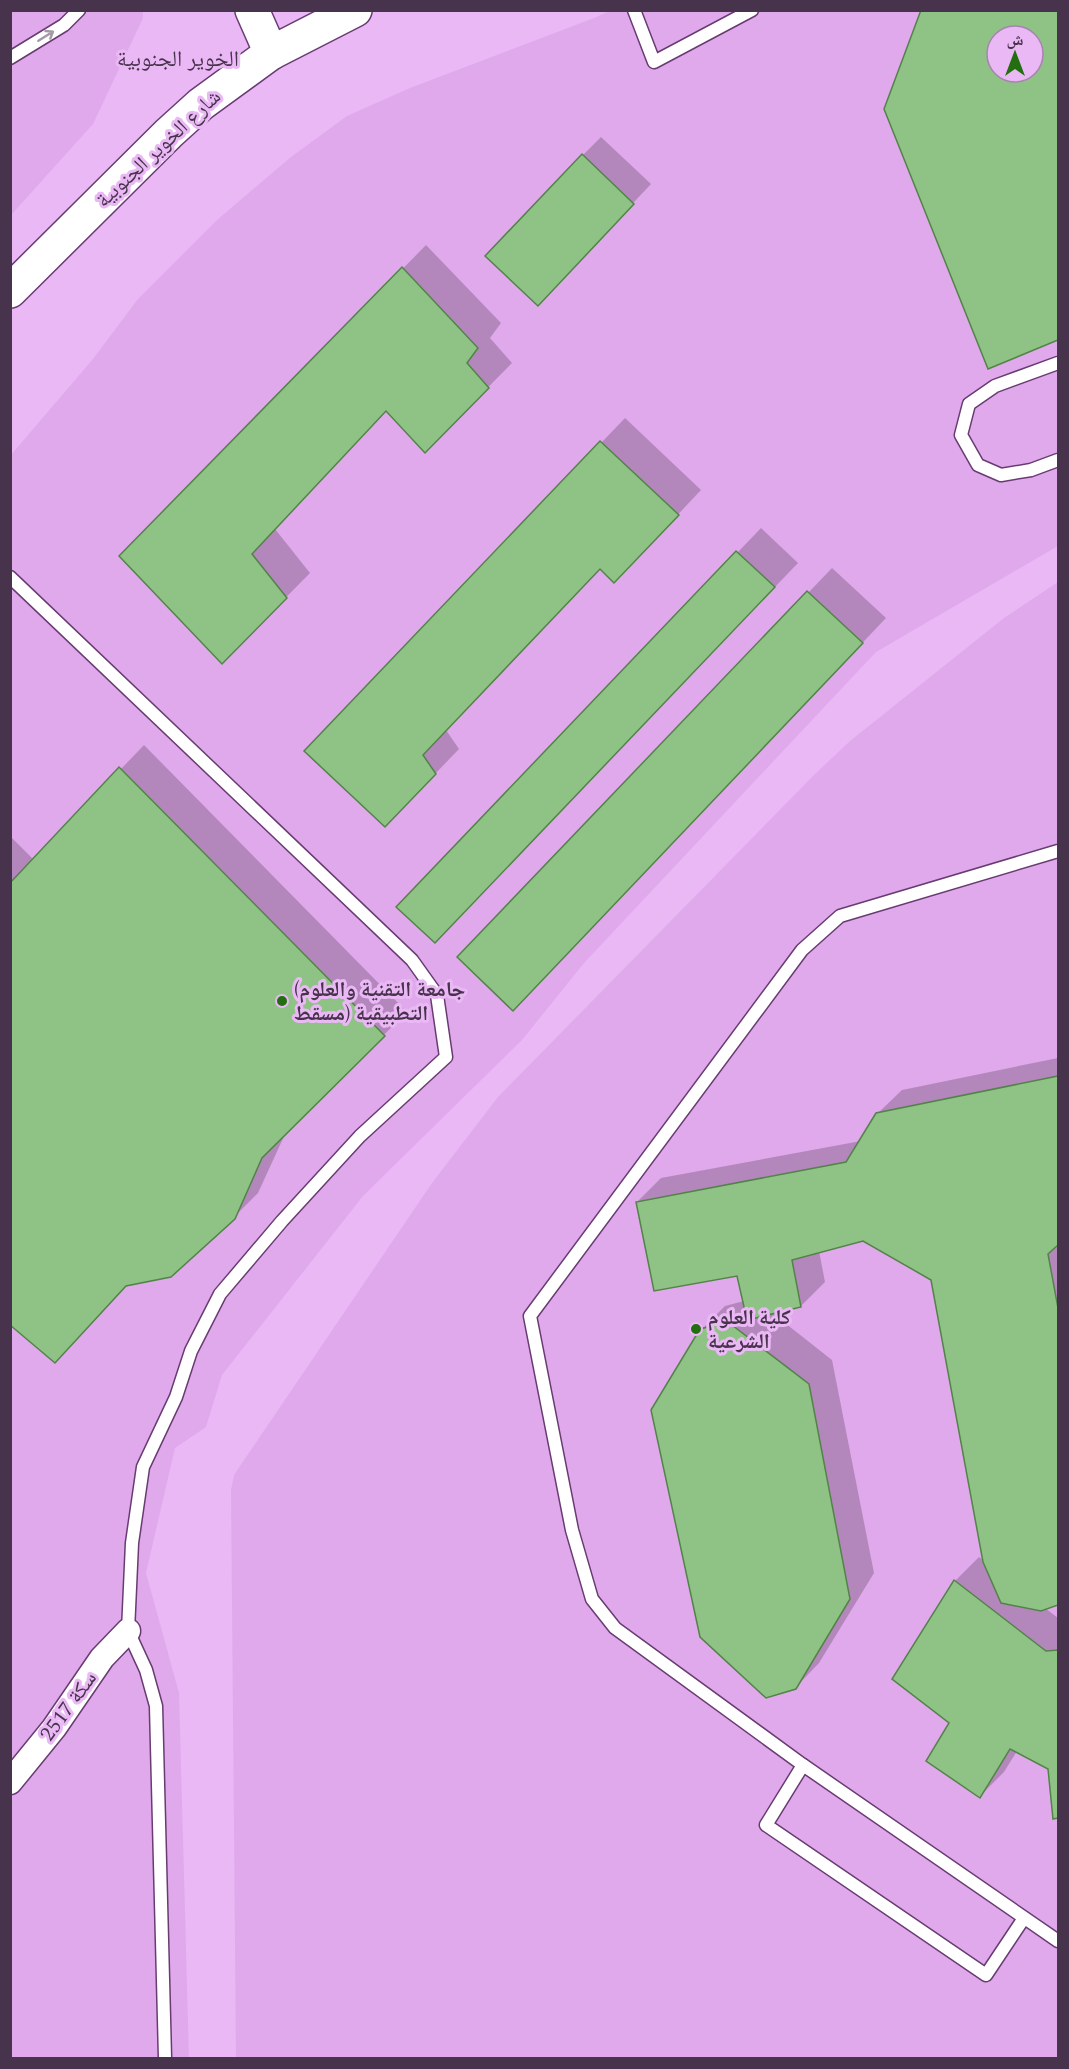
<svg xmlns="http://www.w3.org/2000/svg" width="1069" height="2069" font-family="Spectral,'Noto Naskh Arabic',serif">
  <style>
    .built { fill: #e0a9ec; fill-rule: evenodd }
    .shadow { fill: #0003; fill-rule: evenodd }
    .building { fill: #8fc285; stroke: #538349; stroke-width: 1.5; fill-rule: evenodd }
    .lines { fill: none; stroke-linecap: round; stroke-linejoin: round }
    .lane-casing { stroke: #683c71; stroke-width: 15 }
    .street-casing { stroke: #683c71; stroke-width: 27 }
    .secondary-casing { stroke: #683c71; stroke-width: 36 }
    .lane { stroke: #fff; stroke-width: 12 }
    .street { stroke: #fff; stroke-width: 24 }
    .secondary { stroke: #fff; stroke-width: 33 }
    .oneway { stroke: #a399a5 }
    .poi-dot { fill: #236e0f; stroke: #eab8f5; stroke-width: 2 }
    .labels { text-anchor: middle; stroke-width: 6; stroke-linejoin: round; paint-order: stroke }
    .street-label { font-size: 21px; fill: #47334b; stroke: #eab8f5 }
    .poi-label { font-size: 21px; font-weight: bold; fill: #47334b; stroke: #eab8f5; text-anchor: start }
    .neighbourhood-label { font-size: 22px; fill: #47334b; stroke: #eab8f5 }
  </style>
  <rect width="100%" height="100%" fill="#eab8f5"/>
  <!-- built -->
  <g class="built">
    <path d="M11,11H143V18L93,124L11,215Z"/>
    <path d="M610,11H1058V546L876,652L584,963L522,1040L363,1196L222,1375L206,1427L175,1448L146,1573L179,1693L189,2058H11L10,456L93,359L138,299L217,220L291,157L347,116L410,88L594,18ZM997,36H1033V72H997Z"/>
    <path d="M1058,582V2058H236L231,1490L234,1475L432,1183L498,1097L814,775L850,741L1004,618Z"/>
  </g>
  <!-- shadow -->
  <g class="shadow">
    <path d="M923,10H1058V339L989,367ZM997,36H1033V72H997Z"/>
    <path d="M601,137L651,184L556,285L583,155Z"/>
    <path d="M426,245L501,323L490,338L512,363L449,427L387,410L275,529L310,573L222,662L121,556Z"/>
    <path d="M625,418L701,490L638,557L601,568L446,730L459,749L409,801L306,751Z"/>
    <path d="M761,528L798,563L459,917L398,907Z"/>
    <path d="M832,568L886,618L537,985L459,957Z"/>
    <path d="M144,745L407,1012L286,1132L258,1193L234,1217L128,1284L55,1361L10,1323V836L34,860Z"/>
    <path d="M1058,1058V1604L1045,1608L1058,1618V1816L1055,1817L1049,1768L1017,1751L1004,1772L980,1796L951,1722L894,1678L955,1581L979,1557L984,1561L932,1279L863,1240L819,1251L825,1282L801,1306L771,1312L832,1360L874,1573L819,1663L795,1688L701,1330L725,1306L744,1301L738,1275L637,1202L661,1178L861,1141L877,1114L902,1090Z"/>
  </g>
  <!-- building -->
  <g class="building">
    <path d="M921,10H1058V340L988,369L884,109ZM997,36H1033V72H997Z"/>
    <path d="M582,154L634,204L538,306L485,256Z"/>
    <path d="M402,267L478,348L467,363L489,388L425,453L386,411L252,554L287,598L222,664L119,556Z"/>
    <path d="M600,441L679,515L614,583L600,569L423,755L436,774L385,827L304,751Z"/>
    <path d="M736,551L775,587L435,943L396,907Z"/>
    <path d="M807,591L863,643L513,1011L457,957Z"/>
    <path d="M119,767L385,1036L262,1158L235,1219L171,1277L126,1286L55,1363L10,1325V883Z"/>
    <path d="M1058,1076V1245L1048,1254L1058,1308V1605L1041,1611L1001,1603L983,1562L931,1280L863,1241L792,1260L801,1307L747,1320L737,1276L654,1291L636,1202L846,1162L876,1113Z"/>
    <path d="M728,1322L809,1384L850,1599L796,1689L766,1698L700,1637L651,1410L700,1329Z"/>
    <path d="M954,1580L1046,1651L1058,1650V1818L1053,1819L1048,1769L1010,1749L980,1798L926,1761L949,1723L892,1679Z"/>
  </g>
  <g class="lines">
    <!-- lane casing -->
    <g class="lane-casing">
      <g id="lane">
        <path d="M634,10L654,62L752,10"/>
        <path d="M10,58L64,25L79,10"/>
        <path d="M1058,363L995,386L969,404L961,435L978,465L1001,475L1031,470L1058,460"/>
        <path d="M10,577L412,960L437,995L446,1057L360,1136L282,1221L220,1294L191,1351L176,1397L143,1467L132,1543L128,1631L146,1670L156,1706L165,2058"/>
        <path d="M803,1765L615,1628L592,1599L572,1530L530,1316L802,950L840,916L1058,851"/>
        <path d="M1024,1918L986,1975L766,1825L803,1765L1058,1941"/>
      </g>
    </g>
    <!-- street casing -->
    <g class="street-casing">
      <path id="street" d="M10,1782L54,1728L102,1658L128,1631"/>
    </g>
    <!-- secondary casing -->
    <g class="secondary-casing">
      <g id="secondary">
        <path d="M252,10L271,53"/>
        <path d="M10,291L169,133L201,104L271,53L355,10"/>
      </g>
    </g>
    <!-- lane -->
    <use href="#lane" class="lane"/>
    <!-- street -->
    <use href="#street" class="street"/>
    <!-- secondary -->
    <use href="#secondary" class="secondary"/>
  </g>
  <!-- one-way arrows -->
  <defs><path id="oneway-shaft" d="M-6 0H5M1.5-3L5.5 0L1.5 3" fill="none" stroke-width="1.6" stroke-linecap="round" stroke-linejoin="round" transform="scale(1.5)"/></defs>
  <use class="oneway" href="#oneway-shaft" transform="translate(46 36) rotate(-32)"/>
  <!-- markers -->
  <g class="poi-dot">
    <circle cx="282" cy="1001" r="6"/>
    <circle cx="696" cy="1329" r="6"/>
  </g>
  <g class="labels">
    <!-- street labels -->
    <g class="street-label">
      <text transform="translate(158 148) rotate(-43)" y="7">شارع الخوير الجنوبية</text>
      <text transform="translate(68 1706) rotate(-54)" y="7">2517 سكة</text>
    </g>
    <!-- poi labels -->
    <g class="poi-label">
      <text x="294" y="996">(جامعة التقنية والعلوم<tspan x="294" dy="24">التطبيقية (مسقط</tspan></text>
      <text x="708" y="1324">كلية العلوم<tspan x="708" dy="24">الشرعية</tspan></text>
    </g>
    <!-- neighbourhood labels -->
    <g class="neighbourhood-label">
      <text x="178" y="66">الخوير الجنوبية</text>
    </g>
  </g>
  <!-- border -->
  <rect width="1069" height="2069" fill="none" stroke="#47334b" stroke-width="24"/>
  <!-- north arrow -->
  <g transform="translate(1015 54)"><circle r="28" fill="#eab8f5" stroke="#a983b1" stroke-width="1.5"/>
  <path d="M0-4.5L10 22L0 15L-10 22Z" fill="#236e0f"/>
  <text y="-9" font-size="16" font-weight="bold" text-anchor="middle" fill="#47334b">ش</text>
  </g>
</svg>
